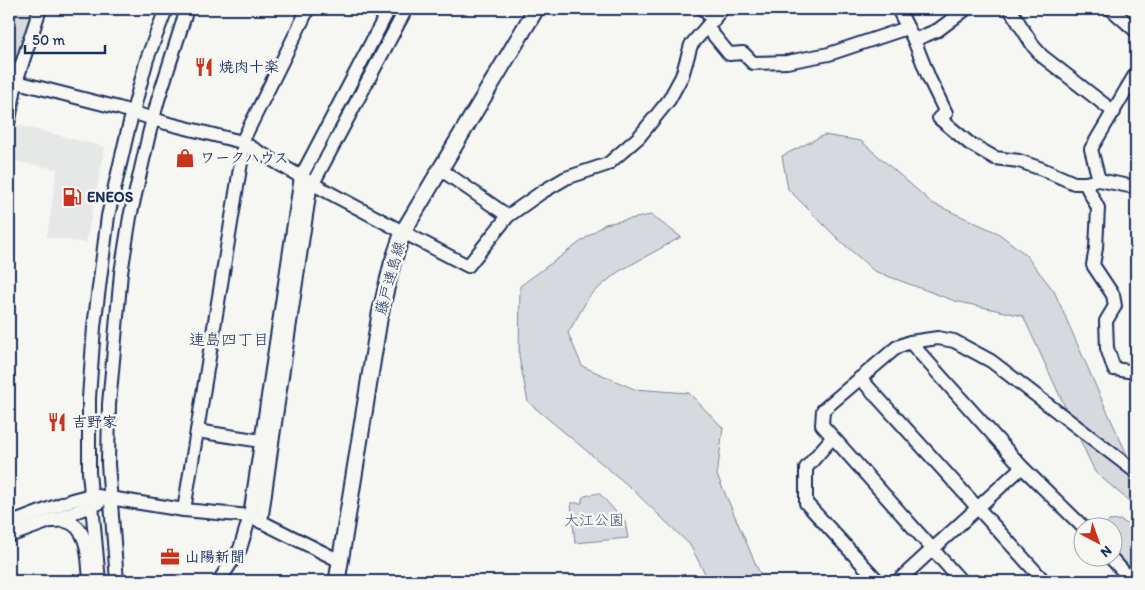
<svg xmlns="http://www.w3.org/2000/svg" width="1145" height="590" font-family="Itim,'Klee One',sans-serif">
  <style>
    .built { fill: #e6e7e7 }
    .green { fill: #d6d9dd; stroke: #78849e }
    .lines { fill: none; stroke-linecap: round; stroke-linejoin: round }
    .minor-casing { stroke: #1b2f5e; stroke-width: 16 }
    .major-casing { stroke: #1b2f5e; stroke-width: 19 }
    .minor { stroke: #f6f6f2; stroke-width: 12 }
    .major { stroke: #f6f6f2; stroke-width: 15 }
    .labels { text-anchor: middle; stroke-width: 5; stroke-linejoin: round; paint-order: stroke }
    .poi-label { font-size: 15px; font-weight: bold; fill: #1b2f5e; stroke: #f6f6f2; text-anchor: start }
    .street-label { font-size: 15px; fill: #1b2f5e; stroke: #f6f6f2 }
    .park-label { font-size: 15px; fill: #405177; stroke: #f6f6f2 }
    .neighbourhood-label { font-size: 16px; fill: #1b2f5e; stroke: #f6f6f2 }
  </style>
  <rect width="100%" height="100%" fill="#f6f6f2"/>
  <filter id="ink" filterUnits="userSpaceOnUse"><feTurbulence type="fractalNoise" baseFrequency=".02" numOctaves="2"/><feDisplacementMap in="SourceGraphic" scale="10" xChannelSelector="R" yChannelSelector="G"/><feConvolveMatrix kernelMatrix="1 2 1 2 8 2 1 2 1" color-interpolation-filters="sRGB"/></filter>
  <g filter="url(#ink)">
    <!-- built -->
    <path class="built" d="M14,124L105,147L86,243L47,237L57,169L9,160Z"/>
    <!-- green -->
    <g class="green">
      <path d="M9,9H38L15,76L9,77Z"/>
      <path d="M824,135L861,141L932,203L998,233L1025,254L1054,291L1101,398L1136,474V507L1095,472L1023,316L955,301L874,271L836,237L788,189L782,156Z"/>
      <path d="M651,215L681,237L618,272L590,295L568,333L582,366L634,389L689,393L723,428L717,475L763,581H709L690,545L630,487L528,402L519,357L520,286L605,224Z"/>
      <path d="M599,493L625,522L628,538L575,543L571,503H582V498L585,496Z"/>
      <path d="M1120,520L1136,529V579L1113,552L1112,528H1101L1109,521Z"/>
    </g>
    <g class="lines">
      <!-- minor casing -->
      <g class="minor-casing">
        <g id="minor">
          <path d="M703,9L714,20"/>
          <path d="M898,9L914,40L929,78L946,113L939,118L969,143L995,158L1019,161L1042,169L1074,183H1085L1099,180L1091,149L1136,73"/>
          <path d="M1010,9L1034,47L1042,56L1114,112"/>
          <path d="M1111,9L1136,31"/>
          <path d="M707,27L729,54L743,53L753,63L787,62L829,54L907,28"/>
          <path d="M914,40L938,30L966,9"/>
          <path d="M9,80L119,108L166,123L242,142L313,184L403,232L468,266L508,216L542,192L566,178L608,164L639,137L669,100L682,76L691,45L722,9"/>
          <path d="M9,120L16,82L40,9"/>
          <path d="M242,142L308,9"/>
          <path d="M440,169L508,216"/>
          <path d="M1099,180L1129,186L1136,185"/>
          <path d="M1085,183L1098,208L1096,248L1093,265L1113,295L1115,306L1106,321L1107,348L1114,369L1136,372"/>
          <path d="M910,342L1022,467L1084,528"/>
          <path d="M860,378L1044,581"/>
          <path d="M197,431L268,442"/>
          <path d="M832,438L806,468V503L878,581"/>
          <path d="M184,510L244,144"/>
          <path d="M53,521C57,521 61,520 65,521C90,526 88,562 90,581"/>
          <path d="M261,522L272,443L310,189L406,9"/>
          <path d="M9,524L72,500L91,495L184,510L250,516L340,561"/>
          <path d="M9,536L99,503"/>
          <path d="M1111,558L1132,581"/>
          <path d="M99,581L89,472V398L94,327L108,216L128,130L147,59L166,9"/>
          <path d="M117,581L108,464L109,404L121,273L130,217L149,134L158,100L187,9"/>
          <path d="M219,581L240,549L250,516L301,177L389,9"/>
          <path d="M898,581L1022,467"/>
          <path d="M961,581L822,425L823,410L897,347L910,342L938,338L954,341L991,361L1136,472"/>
        </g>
      </g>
      <!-- major casing -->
      <g class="major-casing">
        <path id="major" d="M337,581L380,314L392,264L403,232L536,9"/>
      </g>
      <!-- minor -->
      <use href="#minor" class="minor"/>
      <!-- major -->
      <use href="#major" class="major"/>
    </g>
  </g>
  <!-- icons -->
  <defs>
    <g id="restaurant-bare" transform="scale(1.5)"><path d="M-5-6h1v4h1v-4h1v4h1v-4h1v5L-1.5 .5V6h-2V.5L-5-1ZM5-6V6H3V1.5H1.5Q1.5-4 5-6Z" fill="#c8321e" stroke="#f6f6f2" stroke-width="2.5" paint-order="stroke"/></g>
    <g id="shop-bare" transform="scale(1.5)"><path d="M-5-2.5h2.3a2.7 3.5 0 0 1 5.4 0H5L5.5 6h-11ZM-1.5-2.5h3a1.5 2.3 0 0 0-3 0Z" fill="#c8321e" stroke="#f6f6f2" stroke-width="2.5" paint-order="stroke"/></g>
    <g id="fuel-bare" transform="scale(1.5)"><path d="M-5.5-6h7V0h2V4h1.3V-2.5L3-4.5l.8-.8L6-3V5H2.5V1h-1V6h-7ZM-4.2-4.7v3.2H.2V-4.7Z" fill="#c8321e" stroke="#f6f6f2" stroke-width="2.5" paint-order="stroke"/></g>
    <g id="office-bare" transform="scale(1.5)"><path d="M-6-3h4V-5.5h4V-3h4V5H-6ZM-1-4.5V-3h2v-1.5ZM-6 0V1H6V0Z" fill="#c8321e" stroke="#f6f6f2" stroke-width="2.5" paint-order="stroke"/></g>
  </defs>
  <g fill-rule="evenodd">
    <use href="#restaurant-bare" x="204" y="67"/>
    <use href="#shop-bare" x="185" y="158"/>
    <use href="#fuel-bare" x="72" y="197"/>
    <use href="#restaurant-bare" x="57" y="422"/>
    <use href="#office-bare" x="170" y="557"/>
  </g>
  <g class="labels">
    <!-- poi labels -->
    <g class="poi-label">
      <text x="219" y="72">焼肉十楽</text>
      <text x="200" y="163">ワークハウス</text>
      <text x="87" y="202">ENEOS</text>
      <text x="72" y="427">吉野家</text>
      <text x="185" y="562">山陽新聞</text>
    </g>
    <!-- street labels -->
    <g class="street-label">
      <text transform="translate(390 278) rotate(-75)" y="5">藤戸連島線</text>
    </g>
    <!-- park labels -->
    <g class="park-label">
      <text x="594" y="525">大江公園</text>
    </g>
    <!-- neighbourhood labels -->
    <g class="neighbourhood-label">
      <text x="229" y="345">連島四丁目</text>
    </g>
  </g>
  <!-- margin -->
  <rect width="1145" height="590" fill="none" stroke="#f6f6f2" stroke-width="30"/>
  <rect x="15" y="15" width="1115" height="560" fill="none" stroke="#1b2f5e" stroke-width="2" filter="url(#ink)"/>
  <!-- north arrow -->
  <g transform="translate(1098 542) rotate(139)"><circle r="24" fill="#f6f6f2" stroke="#9ea6b7"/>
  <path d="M0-4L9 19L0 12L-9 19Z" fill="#c8321e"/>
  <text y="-8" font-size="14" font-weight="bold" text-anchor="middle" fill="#1b2f5e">N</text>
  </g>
  <!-- scale -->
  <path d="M25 45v8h80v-8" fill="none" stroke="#1b2f5e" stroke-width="2.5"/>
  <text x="32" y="45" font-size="15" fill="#1b2f5e" stroke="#f6f6f2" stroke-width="4" paint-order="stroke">50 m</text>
</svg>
